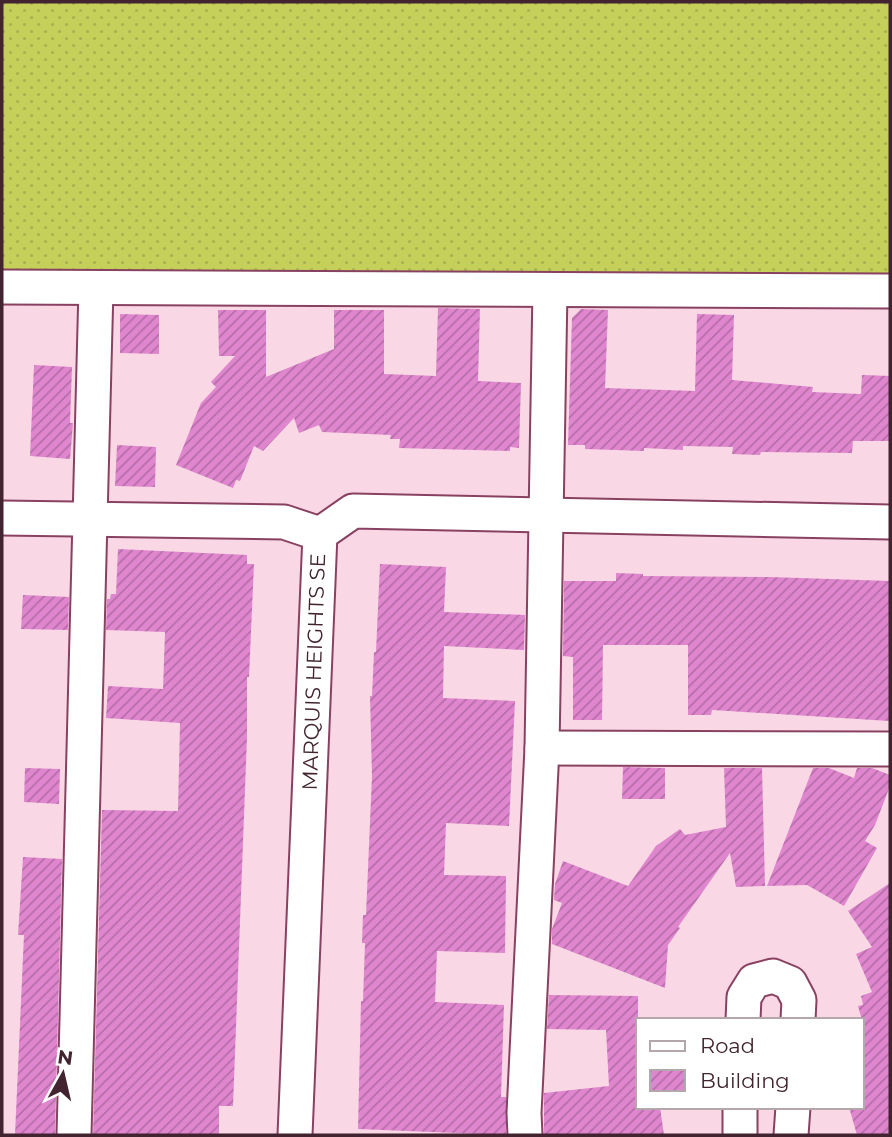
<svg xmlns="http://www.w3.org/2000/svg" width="892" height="1137" font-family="Montserrat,sans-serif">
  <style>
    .grass { fill: url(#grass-dots) }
    .building { fill: url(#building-hatch) }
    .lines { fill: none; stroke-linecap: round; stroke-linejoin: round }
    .minor-casing { stroke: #884161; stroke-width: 37 }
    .minor { stroke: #fff; stroke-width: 33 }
    .labels { text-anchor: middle; stroke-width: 5; stroke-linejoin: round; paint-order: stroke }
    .street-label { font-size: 21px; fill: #422330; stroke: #fff }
  </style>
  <defs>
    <pattern id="grass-dots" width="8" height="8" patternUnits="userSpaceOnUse" patternTransform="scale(1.75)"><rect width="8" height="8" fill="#c5d05b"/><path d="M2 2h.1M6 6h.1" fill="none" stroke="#aab24f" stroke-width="1.8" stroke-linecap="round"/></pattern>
    <pattern id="building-hatch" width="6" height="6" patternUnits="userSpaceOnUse" patternTransform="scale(1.75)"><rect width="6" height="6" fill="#df86cf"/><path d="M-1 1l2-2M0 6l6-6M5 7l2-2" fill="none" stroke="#b66da8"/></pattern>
  </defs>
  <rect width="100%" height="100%" fill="#fad7e4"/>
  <!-- grass -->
  <path class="grass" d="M2,2H890V274L2,270Z"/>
  <!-- building -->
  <g class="building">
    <path d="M438,308L480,309L478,381L521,383L519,448L510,447V451L399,448L400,439H390L391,435L322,432L319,425L299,433L294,418L263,451L254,446L240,481L236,480L233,488L176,465L201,403L216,387L211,382L235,356H219L218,310H266V377L334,349V310H384V374L436,376Z"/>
    <path d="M581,309L608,310L605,388L695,391L697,314L734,315L732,380L813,387L812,392L861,394L862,375L890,376V441H853L852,453L761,452L760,455L732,454L733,447L683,446V450L644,448V451L585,449V445H568L572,318Z"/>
    <path d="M120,314L159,315V354L120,353Z"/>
    <path d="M34,365L72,367L70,423H73L70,459L30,456Z"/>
    <path d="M117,445L156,447L155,487L115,486Z"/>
    <path d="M118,549L247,555V564H254L249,677H247V737L233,1106H219V1135H93L102,810L178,811L180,723L106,718L108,686L163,689L165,632L106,630L107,599H110L111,594H116Z"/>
    <path d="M380,564L446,567L444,612L525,615L524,650L444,646L443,698L515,701L509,826L446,823L444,875L506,876L505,953L437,951L435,1002L504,1005L501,1097H506V1135L358,1129L361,1001H363L365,943H362L363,915H366L372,776L370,696H372L374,652H376Z"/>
    <path d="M616,573L643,574V576L770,577L890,581L889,721L712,710L711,715H688V645H603L602,720H573V657L563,656L564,581H616Z"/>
    <path d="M23,595L69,597L68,630L21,629Z"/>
    <path d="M623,767L665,768V799H622Z"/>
    <path d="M25,768L60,769L59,804L24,802Z"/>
    <path d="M724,768H762L765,886L736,887L730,853L678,927L680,928L668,945L665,988L552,944V929L562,903L554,900L555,884L563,861L628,886L656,846L680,829L685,835L726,827Z"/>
    <path d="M813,768H829L854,778L857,768H872L890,775V786L875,825L865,841L877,848L844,906L807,885L767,886Z"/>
    <path d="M23,857L62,859L55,1135H15L24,935H18Z"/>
    <path d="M890,883V1135H857L849,1107H862V1020L858,1006L863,1005L861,996L872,992L856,954L872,947L848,911Z"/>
    <path d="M549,995L638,996V1107H660L664,1135H544V1093L609,1086L606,1030L547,1029Z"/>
  </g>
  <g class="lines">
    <!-- minor casing -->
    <g class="minor-casing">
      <g id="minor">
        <path d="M2,287L890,291"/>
        <path d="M2,518L284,522L320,534"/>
        <path d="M542,748L890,749"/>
        <path d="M743,1020L744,997L754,981L773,976L790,983L799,1000L798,1020"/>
        <path d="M74,1135L96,288"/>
        <path d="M295,1135L320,534L353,511L890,522"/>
        <path d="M525,1135L524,1113L542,748L550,290"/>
        <path d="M740,1135V1107"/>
        <path d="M791,1135L793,1107"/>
      </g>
    </g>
    <!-- minor -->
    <use href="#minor" class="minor"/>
  </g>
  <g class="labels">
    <!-- street labels -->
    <g class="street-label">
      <text transform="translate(314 672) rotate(-88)" y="7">MARQUIS HEIGHTS SE</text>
    </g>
  </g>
  <!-- border -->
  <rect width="892" height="1137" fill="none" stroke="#422330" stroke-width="7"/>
  <!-- legend -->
  <rect x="636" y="1018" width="228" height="91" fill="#ffffff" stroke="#b3a7ac" stroke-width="2"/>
  <rect x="650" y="1041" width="35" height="10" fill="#ffffff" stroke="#b3a7ac" stroke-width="2"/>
  <text x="700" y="1053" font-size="21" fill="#422330">Road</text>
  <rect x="650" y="1070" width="35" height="21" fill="url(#building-hatch)" stroke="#b3a7ac" stroke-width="2"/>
  <text x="700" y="1088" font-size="21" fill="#422330">Building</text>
  <!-- north arrow -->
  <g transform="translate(63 1074) rotate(8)" stroke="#ffffff" stroke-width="5" paint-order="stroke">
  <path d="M0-5L12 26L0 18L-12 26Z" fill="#422330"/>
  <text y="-10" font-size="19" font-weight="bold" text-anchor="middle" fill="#422330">N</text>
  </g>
</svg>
